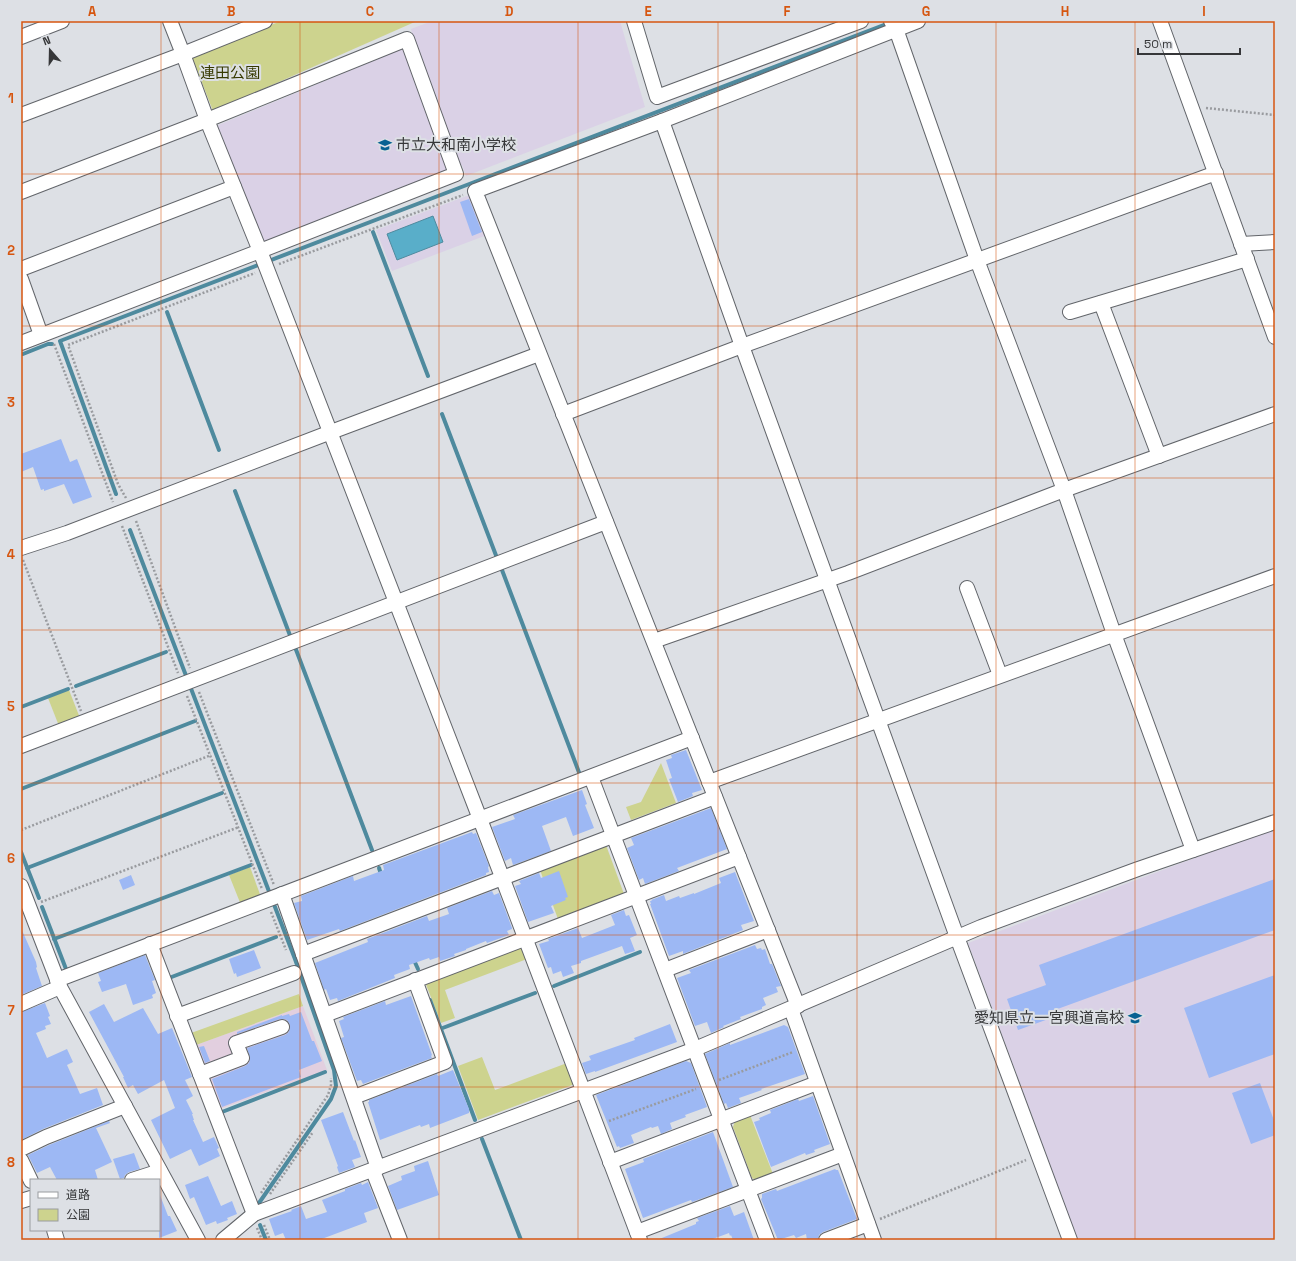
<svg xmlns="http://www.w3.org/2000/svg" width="1296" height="1261" font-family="'Space Grotesk','Noto Sans JP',sans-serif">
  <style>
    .industrial { fill: #e2cfdf }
    .education { fill: #dad1e6 }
    .green { fill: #cdd38e }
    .water { fill: #59aec9; stroke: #4e8a9e }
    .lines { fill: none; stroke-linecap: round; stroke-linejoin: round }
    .stream { stroke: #4e8a9e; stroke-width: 4 }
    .building { fill: #9db8f4 }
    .minor-casing { stroke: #62656a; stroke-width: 16 }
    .path { stroke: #999b9f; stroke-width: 2.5; stroke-dasharray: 2 2; stroke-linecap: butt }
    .minor { stroke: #fff; stroke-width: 14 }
    .grid { fill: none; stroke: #d65610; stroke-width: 1; stroke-opacity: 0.55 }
    .labels { text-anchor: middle; stroke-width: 4; stroke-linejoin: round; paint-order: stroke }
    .park-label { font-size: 15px; fill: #373a02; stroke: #dde0e5 }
    .poi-label { font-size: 15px; fill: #363739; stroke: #dde0e5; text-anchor: start }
    .neatline { fill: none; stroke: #d65610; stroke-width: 1.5 }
    .grid-label { font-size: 13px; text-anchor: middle; font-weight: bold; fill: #d65610 }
  </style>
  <rect width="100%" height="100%" fill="#dde0e5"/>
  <!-- industrial -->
  <path class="industrial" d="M303,1006L327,1070L220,1109L196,1045Z"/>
  <!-- education -->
  <g class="education">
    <path d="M432,21H620L645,107L466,176L462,165L263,242L216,126L414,44L411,29Z"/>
    <path d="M472,194L487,235L392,271L376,230Z"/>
    <path d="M1275,828V1240H1078L968,943Z"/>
  </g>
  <!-- green -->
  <g class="green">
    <path d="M281,21H417L213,111L192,57Z"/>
    <path d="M69,690L80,718L59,726L48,698Z"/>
    <path d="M661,763L676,803L631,820L626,807L641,802Z"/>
    <path d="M606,845L624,894L558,919L540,870Z"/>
    <path d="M250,867L261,897L241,905L229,875Z"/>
    <path d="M522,945L527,959L445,990L455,1018L441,1023L425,982Z"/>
    <path d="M299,994L303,1006L196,1045L191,1033Z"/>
    <path d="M482,1057L495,1090L567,1063L575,1084L478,1120L458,1066Z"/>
    <path d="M750,1115L773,1174L756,1180L752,1178L733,1127L735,1121Z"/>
  </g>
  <!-- water -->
  <path class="water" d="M433,216L443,242L397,260L387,234Z"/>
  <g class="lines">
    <!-- stream -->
    <g class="stream">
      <path d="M373,232L428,376"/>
      <path d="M167,312L219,450"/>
      <path d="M23,354L48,344H52"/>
      <path d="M442,414L497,558"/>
      <path d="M235,491L291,638"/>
      <path d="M116,494L60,341C337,236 612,128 889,23"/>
      <path d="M130,530L295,959L334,1070L336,1086L331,1099L259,1203"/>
      <path d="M502,570L580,775"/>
      <path d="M295,647L372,850"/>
      <path d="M76,686L166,652"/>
      <path d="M21,707L68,689"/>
      <path d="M21,789L195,721"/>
      <path d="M21,852L39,898"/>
      <path d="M27,868L222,793"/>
      <path d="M379,868L382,877"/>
      <path d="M42,907L66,969"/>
      <path d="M54,939L251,865"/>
      <path d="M413,958L418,969"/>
      <path d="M169,978L276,937"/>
      <path d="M554,986L640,952"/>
      <path d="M430,1000L475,1120"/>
      <path d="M440,1029L535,993"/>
      <path d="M222,1112L325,1072"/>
      <path d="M482,1139L521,1240"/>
      <path d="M260,1225L266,1240"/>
    </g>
  </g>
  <!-- building -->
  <g class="building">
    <path d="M469,199L482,232L472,236L460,202Z"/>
    <path d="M61,439L70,462L77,459L92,497L73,504L64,484L44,491V489L41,490L33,467L21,472V454Z"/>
    <path d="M686,750L702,790L692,793L693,796L678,802L669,779L672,778L666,760L672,758L671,755Z"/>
    <path d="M582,790L587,804L585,805L594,828L573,836L566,817L542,826L551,851L513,865L511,858L505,861L492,827L515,819L513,815Z"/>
    <path d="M711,808L727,849L677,868L679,871L645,884L643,878L639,880L627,848L634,845L631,838Z"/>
    <path d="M472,832L473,834L476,833L489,866L488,867L489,872L486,873V875L340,931L339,929L307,940L294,903L302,901L301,896L353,876L354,881L384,870L383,865Z"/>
    <path d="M559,871L568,897L565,898L566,900L551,906L554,913L528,922L515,886L521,884L519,881L539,873L541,878Z"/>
    <path d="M735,872L754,921L741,925L743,930L683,954V951L669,956L650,904H651L650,901H652L651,900L664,895L666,901L679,896L680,898L694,893V894L721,883L719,878Z"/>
    <path d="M131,875L135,885L123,890L119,880Z"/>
    <path d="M1275,879V930L1052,1011L1054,1017L1018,1030L1007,999L1046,985L1039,965Z"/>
    <path d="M492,891L494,895L499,893L512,928V929L507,931L509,935L487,943L486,941L466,949V950L454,954L455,956L440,961L439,957L430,960L429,958L409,965L410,969L394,975L395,978L338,1001L337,998L330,1000L326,989L324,990L315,963L368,942L367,939L427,916L429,921L449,914L447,908Z"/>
    <path d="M624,910L626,916L629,915L637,935L630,938L635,951L625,954L622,946L581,961V963L571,966L574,973L563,977L561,971L553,974L551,967L548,968L539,944L549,941L548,939L578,928L582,938L615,925L611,915Z"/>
    <path d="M21,928L36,962L37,967L36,968L42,986L21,995Z"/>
    <path d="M755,945L757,949L761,948L762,950L765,949L770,964H772L781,986L776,987L778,992L763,998L766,1005L762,1007V1009L740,1017L741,1019L723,1026L724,1027L711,1033L707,1022L695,1026L677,978L691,973L689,970Z"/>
    <path d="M254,950L261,968L237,977L236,973L234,974L229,959Z"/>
    <path d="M145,955L155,980L152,981L156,993L152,995L153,998L133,1005L126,984L102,992L98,982L101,981L98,973Z"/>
    <path d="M1275,975V1054L1209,1078L1184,1008Z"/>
    <path d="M411,996L432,1055L431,1056L432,1058L363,1084L361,1080L357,1081L341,1038L344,1037L339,1021L344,1019L343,1017L385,1001L386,1005Z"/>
    <path d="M45,1003L50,1016L48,1017L51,1024L45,1026L46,1029L36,1033L47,1058L67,1049L73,1062L67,1065L80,1094L97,1088L103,1105L43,1129L21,1140V1012Z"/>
    <path d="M104,1004L114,1022L143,1008L158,1034L172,1028L192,1077L185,1080L193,1096L186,1100L193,1114H192L194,1120H193L203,1142L214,1137L219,1148L217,1149L220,1156L199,1166L191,1149L170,1159L151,1120L175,1108L164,1080L138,1094L133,1085L128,1088L123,1077H124L89,1012Z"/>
    <path d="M301,1012L312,1041H314L322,1061L299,1070L301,1077L222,1107L212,1079L245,1066L249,1063L250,1059L247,1048L285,1035L288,1033L290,1029V1025L287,1020L284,1019H280L237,1034V1032L282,1015V1016L289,1014L290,1016Z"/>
    <path d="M670,1024L677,1042L595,1072V1071L586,1074L582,1063L591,1060L589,1056L635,1040L634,1038Z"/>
    <path d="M784,1025L788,1027L805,1074L761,1089L762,1090L739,1098L741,1103L728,1108L726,1103L724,1104L705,1054L730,1043V1045Z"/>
    <path d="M204,1046L210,1061L205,1063L199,1047Z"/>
    <path d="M686,1061L691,1063L707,1107L685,1115L686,1117L670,1123L672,1129L661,1134L658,1126L652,1128L651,1127L631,1135L634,1143L620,1148L619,1146L617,1147L596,1095Z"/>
    <path d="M453,1070L469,1109V1113L430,1128L429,1124L421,1127L420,1125L380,1140L368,1102H369V1100L437,1074L438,1076Z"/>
    <path d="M1260,1083L1275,1123V1135L1251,1144L1232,1093Z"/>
    <path d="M813,1096L830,1144L814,1150L815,1152L806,1155L805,1153L771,1167L754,1122L760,1120L759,1118L771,1113L770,1110L798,1099L799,1101Z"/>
    <path d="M343,1112L354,1141L355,1140L361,1157L352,1160L355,1167L339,1173L337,1167L338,1166L321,1120Z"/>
    <path d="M109,1121L110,1123L96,1128L112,1162L95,1170L98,1180H57L50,1167L37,1173L28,1155L49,1145Z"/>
    <path d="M713,1132L733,1187L692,1202L691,1200L643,1218L625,1169L644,1162L643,1159Z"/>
    <path d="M134,1153L140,1169L129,1172L125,1175L124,1178L120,1179L113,1159Z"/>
    <path d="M428,1161L439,1195L397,1210L388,1186L402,1180L401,1176L415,1171L414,1166Z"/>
    <path d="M835,1169L836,1170H838L857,1219L823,1232L819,1235L818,1240H807L806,1234L796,1238L794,1235L778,1240L761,1199L762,1198V1194L776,1189L777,1191Z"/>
    <path d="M208,1176L221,1206L232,1201L237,1214L227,1218L228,1220L217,1224L216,1221L206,1225L194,1197L190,1199L185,1185Z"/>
    <path d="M368,1182L378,1208L364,1213L367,1222L319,1240H286L283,1233L275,1236L269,1219L292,1211L291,1210L301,1206L306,1219L327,1212L322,1200L345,1191V1189L361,1183L362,1185Z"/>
    <path d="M159,1195H160L168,1216H170L177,1231L159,1238Z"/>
    <path d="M730,1206L734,1216L744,1212L754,1240H733L731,1235L730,1236L729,1233L710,1240H657L696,1224V1222L699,1221L697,1218Z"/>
  </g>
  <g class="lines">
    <!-- minor casing -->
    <g class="minor-casing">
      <g id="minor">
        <path d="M170,21L183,54L207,120L260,251L480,819L640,1240"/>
        <path d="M634,21L657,97L861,21"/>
        <path d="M891,21L896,29L977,260L1064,490L1114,634L1193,850"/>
        <path d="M1160,21L1275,337"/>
        <path d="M21,37L62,21"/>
        <path d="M21,115L183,54L265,21"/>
        <path d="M662,121L742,346L957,937L1070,1240"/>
        <path d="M21,192L207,120L407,39L456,174L260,251L21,343"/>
        <path d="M1241,244L1275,242"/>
        <path d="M21,269L234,187"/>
        <path d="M21,279L41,335"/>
        <path d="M1101,303L1159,456"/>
        <path d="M1070,312L1247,259"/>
        <path d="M563,414L742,346L1216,173"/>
        <path d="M21,548L67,533L331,432L539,354"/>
        <path d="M967,588L1000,675"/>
        <path d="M654,641L848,573L1064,490L1275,414"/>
        <path d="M21,746L606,522"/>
        <path d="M591,777L767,1240"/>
        <path d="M709,782L1275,576"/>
        <path d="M21,886L60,987L198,1240"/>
        <path d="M282,894L378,1168"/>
        <path d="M150,944L254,1214"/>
        <path d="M303,954L715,797"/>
        <path d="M665,970L768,930"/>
        <path d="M57,980L692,738"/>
        <path d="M21,1004L60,987"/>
        <path d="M798,1006L475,191L662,121L918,21"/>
        <path d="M791,1009L874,1240"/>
        <path d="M325,1015L739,857"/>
        <path d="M177,1016L294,973"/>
        <path d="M200,1074L242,1058L236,1043L282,1027"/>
        <path d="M354,1097L445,1062L415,980"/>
        <path d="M21,1149L46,1137L125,1106"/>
        <path d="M21,1160L31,1181"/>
        <path d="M610,1162L817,1083"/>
        <path d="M373,1171L400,1240"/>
        <path d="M132,1180L160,1171"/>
        <path d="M21,1201L31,1198"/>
        <path d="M54,1230L57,1240"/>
        <path d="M637,1232L843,1154"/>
        <path d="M223,1240L254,1214L695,1049L981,927L1138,869L1275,822"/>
        <path d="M826,1240L868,1224"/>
      </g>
    </g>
    <!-- path -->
    <g class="path">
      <path d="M1206,108L1275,115"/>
      <path d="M279,264L463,195"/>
      <path d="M54,344L113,502"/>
      <path d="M126,498L118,484L68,345L255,273"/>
      <path d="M136,521L190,668"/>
      <path d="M122,526L178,673"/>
      <path d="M23,560L81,711"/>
      <path d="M199,692L274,885"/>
      <path d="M187,696L262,889"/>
      <path d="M21,830L211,755"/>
      <path d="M41,902L239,827"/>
      <path d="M271,912L286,950"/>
      <path d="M719,1080L793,1052"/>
      <path d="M609,1121L696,1089"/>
      <path d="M261,1193L328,1095L331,1085V1078"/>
      <path d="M270,1194L313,1132"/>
      <path d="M880,1219L1026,1160"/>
      <path d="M264,1225L270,1240"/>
      <path d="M257,1228L262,1240"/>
    </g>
    <!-- minor -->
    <use href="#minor" class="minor"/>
  </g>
  <!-- grid -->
  <path class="grid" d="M161,21V1240M300,21V1240M439,21V1240M578,21V1240M718,21V1240M857,21V1240M996,21V1240M1135,21V1240M21,174H1275M21,326H1275M21,478H1275M21,630H1275M21,783H1275M21,935H1275M21,1087H1275"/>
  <!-- icons -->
  <defs>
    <g id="school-bare" transform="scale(1.08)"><path d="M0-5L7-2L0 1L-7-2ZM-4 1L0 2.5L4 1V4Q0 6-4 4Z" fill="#076192" stroke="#dde0e5" stroke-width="2.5" paint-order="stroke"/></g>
  </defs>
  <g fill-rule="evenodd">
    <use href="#school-bare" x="385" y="145"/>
    <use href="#school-bare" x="1135" y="1018"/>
  </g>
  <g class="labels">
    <!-- park labels -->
    <g class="park-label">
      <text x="230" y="78">連田公園</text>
    </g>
    <!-- poi labels -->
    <g class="poi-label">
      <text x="396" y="150">市立大和南小学校</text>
      <text x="1124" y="1023" text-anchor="end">愛知県立一宮興道高校</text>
    </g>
  </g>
  <!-- border -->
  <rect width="1296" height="1261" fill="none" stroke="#dde0e5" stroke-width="44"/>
  <!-- legend -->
  <rect x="30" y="1179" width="130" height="52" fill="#dde0e5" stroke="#9a9ca0"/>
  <rect x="38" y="1192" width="20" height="6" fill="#ffffff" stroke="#9a9ca0"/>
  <text x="66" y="1199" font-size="12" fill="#363739">道路</text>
  <rect x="38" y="1209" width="20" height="12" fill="#cdd38e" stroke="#9a9ca0"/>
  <text x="66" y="1219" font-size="12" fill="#363739">公園</text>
  <!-- north arrow -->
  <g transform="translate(50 50) rotate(340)" stroke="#dde0e5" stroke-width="3" paint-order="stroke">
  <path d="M0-3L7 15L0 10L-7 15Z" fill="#363739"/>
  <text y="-6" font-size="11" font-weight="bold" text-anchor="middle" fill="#363739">N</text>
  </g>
  <!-- scale -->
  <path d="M1138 48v6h102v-6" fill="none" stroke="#363739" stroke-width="2"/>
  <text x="1144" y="48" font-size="12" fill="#363739" stroke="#dde0e5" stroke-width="3" paint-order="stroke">50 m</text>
  <rect x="22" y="22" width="1252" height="1217" class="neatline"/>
  <g class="grid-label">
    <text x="92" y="16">A</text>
    <text x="231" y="16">B</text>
    <text x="370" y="16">C</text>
    <text x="509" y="16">D</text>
    <text x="648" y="16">E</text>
    <text x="787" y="16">F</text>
    <text x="926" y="16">G</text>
    <text x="1065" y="16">H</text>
    <text x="1204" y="16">I</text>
    <text x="11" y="103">1</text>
    <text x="11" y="255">2</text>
    <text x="11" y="407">3</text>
    <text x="11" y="559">4</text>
    <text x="11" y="711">5</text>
    <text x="11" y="863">6</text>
    <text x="11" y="1015">7</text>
    <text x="11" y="1167">8</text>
  </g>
</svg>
